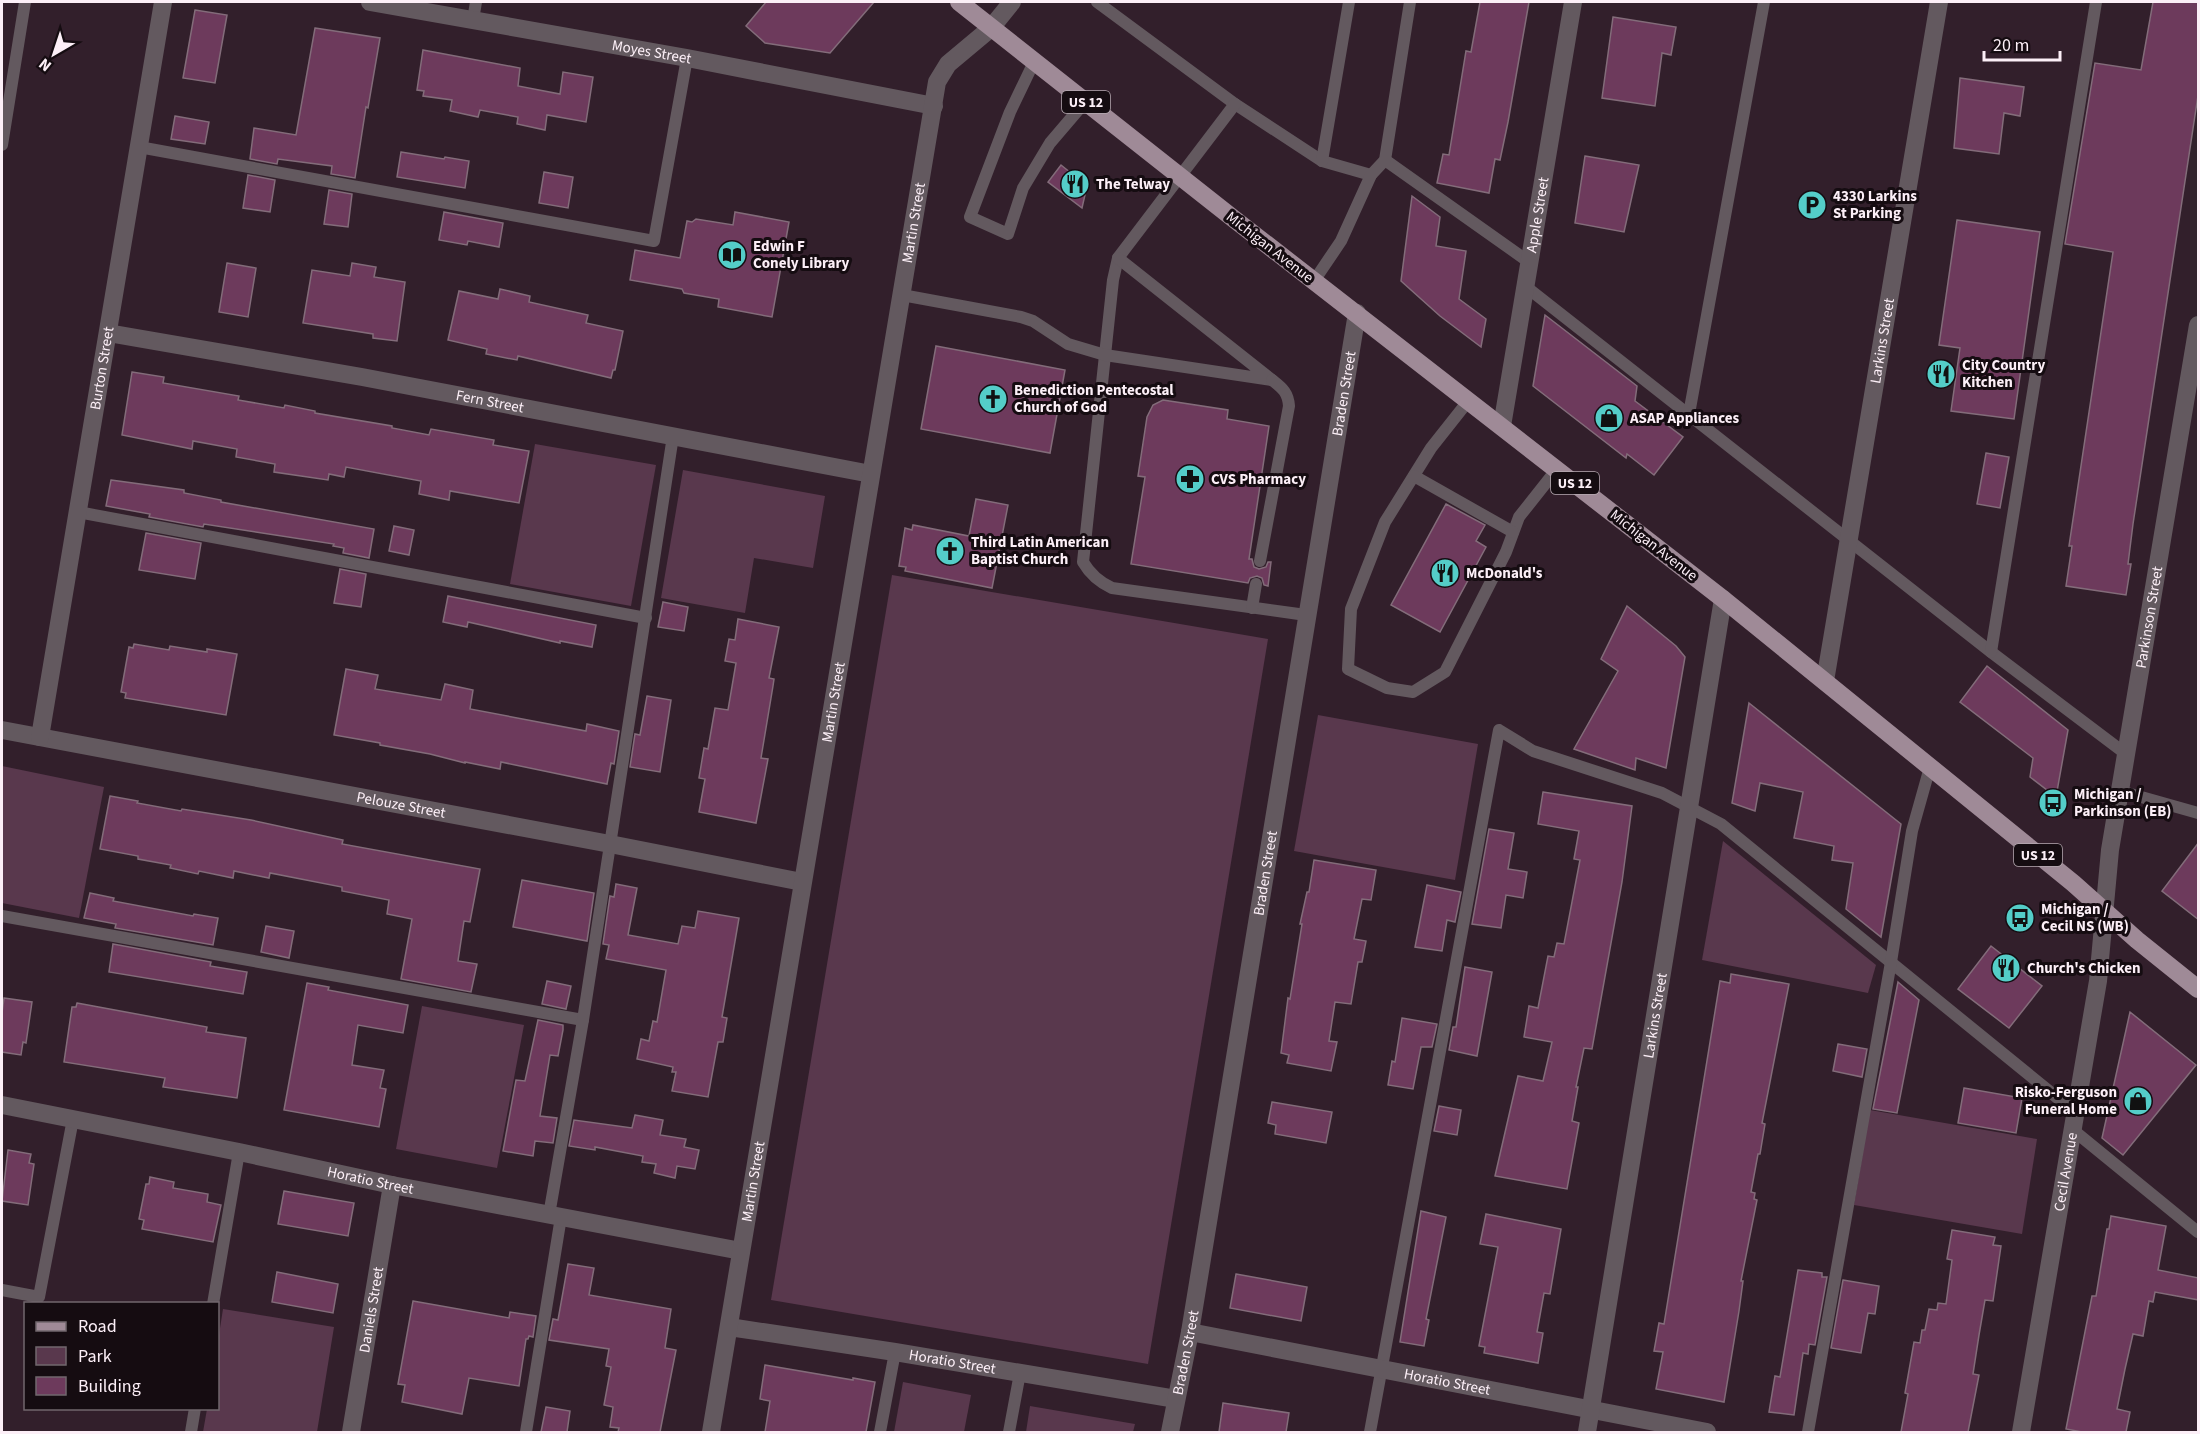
<svg xmlns="http://www.w3.org/2000/svg" width="2200" height="1434" font-family="'Source Sans 3',sans-serif">
  <style>
    .green { fill: #59384d }
    .building { fill: #6d3a5c; stroke: #836c7a; stroke-width: 1.5 }
    .lines { fill: none; stroke-linecap: round; stroke-linejoin: round }
    .service { stroke: #63595f; stroke-width: 12 }
    .minor { stroke: #63595f; stroke-width: 18 }
    .primary { stroke: #9f8a97; stroke-width: 18 }
    .labels { text-anchor: middle; stroke-width: 6; stroke-linejoin: round; paint-order: stroke }
    .shield { fill: #150c11; stroke: #b7abb2; stroke-width: 1.5 }
    .shield-label { font-size: 14px; font-weight: bold; fill: #fceff7 }
    .street-label { font-size: 15px; fill: #fceff7; stroke: #150c11 }
    .poi-label { font-size: 15px; font-weight: bold; fill: #fceff7; stroke: #150c11; text-anchor: start }
  </style>
  <rect width="100%" height="100%" fill="#321f2b"/>
  <!-- green -->
  <g class="green">
    <path d="M535,444L656,465L631,606L510,584Z"/>
    <path d="M683,470L825,496L813,568L754,558L745,613L661,598Z"/>
    <path d="M892,575L1268,639L1148,1364L771,1300Z"/>
    <path d="M1318,715L1478,744L1455,880L1294,851Z"/>
    <path d="M2,766L104,787L79,918L2,903Z"/>
    <path d="M1723,841L1876,965L1868,993L1702,960Z"/>
    <path d="M422,1006L524,1025L497,1168L396,1149Z"/>
    <path d="M1870,1110L2037,1139L2022,1234L1854,1205Z"/>
    <path d="M223,1309L334,1327L317,1432H203L207,1409L218,1408V1341Z"/>
    <path d="M903,1382L971,1395L964,1432H894Z"/>
    <path d="M1030,1406L1135,1424L1133,1432H1026Z"/>
  </g>
  <!-- building -->
  <g class="building">
    <path d="M766,2H874L830,53L765,43L746,26Z"/>
    <path d="M1480,2H1529L1508,122L1500,160L1495,159L1489,193L1437,183L1443,154L1449,155L1466,51L1471,52Z"/>
    <path d="M2153,2H2199V89L2133,524L2128,564H2131L2126,595L2066,586L2072,546H2069L2113,252L2065,244L2095,63L2141,70Z"/>
    <path d="M195,10L227,15L215,83L183,78Z"/>
    <path d="M1613,17L1676,27L1671,55L1662,53L1655,106L1602,98Z"/>
    <path d="M315,28L380,38L368,108L366,107L355,178L331,174L332,166L278,159L277,164L250,159L254,128L296,135Z"/>
    <path d="M423,50L520,68L518,86L560,94L563,72L593,77L586,122L547,115L545,130L517,124L518,117L480,110L478,117L450,111L452,100L423,96L424,91L417,90Z"/>
    <path d="M1960,78L2024,87L2020,116L2004,113L1999,154L1954,148Z"/>
    <path d="M175,116L209,122L205,144L171,139Z"/>
    <path d="M401,152L444,159L445,157L469,161L465,188L397,177Z"/>
    <path d="M1585,156L1639,165L1624,232L1575,223Z"/>
    <path d="M1061,165L1087,186L1082,208L1048,182Z"/>
    <path d="M544,172L573,177L568,208L539,203Z"/>
    <path d="M248,175L275,180L270,212L243,208Z"/>
    <path d="M329,190L352,194L348,227L324,224Z"/>
    <path d="M1412,196L1440,217L1436,246L1466,251L1459,299L1486,319L1481,347L1440,316L1401,281Z"/>
    <path d="M444,212L503,223L499,247L468,241L467,245L439,240Z"/>
    <path d="M735,212L789,222L772,317L718,307L719,299L684,293L682,289L630,280L635,250L680,258L687,221L692,222L696,219L733,225Z"/>
    <path d="M1957,220L2040,232L2014,419L1951,411L1960,348L1939,345Z"/>
    <path d="M227,263L256,268L248,317L219,312Z"/>
    <path d="M352,263L376,267L374,277L405,282L397,341L373,338V334L303,323L312,270L350,276Z"/>
    <path d="M500,289L530,296L529,302L588,315L586,323L623,331L615,370H613L611,378L518,356L517,360L486,354L487,349L448,340L459,291L498,299Z"/>
    <path d="M1545,315L1637,386L1635,401L1683,437L1654,475L1627,454L1626,458L1533,386Z"/>
    <path d="M936,346L1065,370L1050,453L921,429Z"/>
    <path d="M132,372L164,377L163,383L239,396L238,400L284,408L285,405L315,411V413L392,426V428L429,435L431,429L494,440L493,445L529,451L519,503L450,491L449,500L419,494L421,481L346,467L344,477L329,474L328,480L274,472L275,464L236,457L237,449L193,441L192,449L122,435Z"/>
    <path d="M1163,400L1228,410L1227,419L1269,426L1249,559H1252L1254,567L1259,569L1266,567L1268,562H1271L1268,586L1264,585L1262,578L1257,576L1250,578L1248,583L1131,564L1145,477L1138,476L1147,417L1153,405Z"/>
    <path d="M1986,453L2009,457L2000,508L1977,504Z"/>
    <path d="M111,480L184,490V493L221,500V502L374,529L369,558L343,553L344,548L333,546L334,544L204,524L203,527L149,517L150,514L106,506Z"/>
    <path d="M976,499L1008,505L992,588L905,571L906,567L899,566L905,528L912,530L913,525L969,536Z"/>
    <path d="M1446,504L1485,525L1476,541L1486,547L1440,632L1391,605Z"/>
    <path d="M394,526L414,530L409,555L389,551Z"/>
    <path d="M146,533L201,543L195,579L139,570Z"/>
    <path d="M340,569L366,574L361,607L334,603Z"/>
    <path d="M448,596L596,625L592,647L560,641V643L468,622L467,627L443,622Z"/>
    <path d="M663,602L688,607L684,631L658,627Z"/>
    <path d="M1627,606L1676,646L1685,657L1666,768L1636,758L1635,770L1574,749L1618,671L1601,659Z"/>
    <path d="M738,619L779,627L769,678L774,679L773,686L761,758L768,759L756,823L699,812L705,779L699,778L704,748L708,749L715,708L728,710L736,663L725,661L729,639L735,640Z"/>
    <path d="M134,644L169,650L170,646L207,652V649L237,654L226,715L125,698L126,693L121,692L129,647L133,648Z"/>
    <path d="M1987,666L2068,730L2056,797L2030,777L2033,758L1960,702Z"/>
    <path d="M346,669L378,675L375,689L441,700L445,684L473,690L470,709L586,731L587,724L619,731L614,764L611,763L607,784L501,762L500,769L465,762V763L430,754L380,745V743L334,735Z"/>
    <path d="M647,696L671,700L660,772L630,767L635,734L640,735Z"/>
    <path d="M1749,703L1901,824L1881,937L1846,909L1853,863L1832,860L1834,846L1794,838L1803,792L1760,783L1755,811L1732,803Z"/>
    <path d="M1543,792L1632,806L1622,882L1592,1049L1584,1048L1576,1087H1578L1572,1121L1579,1123L1567,1189L1495,1176L1518,1076L1543,1081L1552,1042L1524,1037L1529,1006L1538,1008L1548,956L1554,957L1557,943L1564,944L1580,860L1574,859L1579,831L1538,824Z"/>
    <path d="M110,796L138,801L137,803L181,811L182,809L251,820L343,840L342,844L480,869L470,922L464,921L458,961L477,964L471,992L401,979L412,919L387,914L389,900L342,891V887L270,873L269,878L234,871L233,878L199,871L198,874L170,868L171,865L138,859V856L100,849Z"/>
    <path d="M1489,829L1514,833L1508,869L1527,872L1523,898L1506,895L1501,928L1472,924Z"/>
    <path d="M2199,842V920L2162,891Z"/>
    <path d="M1314,860L1376,870L1371,900L1362,899L1354,939L1366,941L1362,962H1358L1351,1004L1335,1002L1329,1041L1337,1042L1331,1071L1287,1063L1289,1055L1281,1053L1288,998L1290,999L1302,924H1300L1307,892H1309Z"/>
    <path d="M522,880L594,893L587,941L513,927Z"/>
    <path d="M616,884L637,888L628,935L678,944L682,926L695,928L698,911L739,918L722,1017L727,1018L723,1042H718L708,1097L672,1091L676,1072H672L673,1067L637,1059L641,1039L649,1041L653,1021L657,1022L666,970L606,959L609,945L603,944L610,896L614,897Z"/>
    <path d="M1427,885L1461,892L1455,922L1447,920L1442,951L1415,947Z"/>
    <path d="M90,893L114,898L113,901L193,916L194,914L218,918L213,945L115,928L116,924L84,918Z"/>
    <path d="M266,926L294,931L289,958L261,952Z"/>
    <path d="M113,944L211,962L210,966L247,972L243,994L109,972Z"/>
    <path d="M1991,946L2042,986L2009,1028L1958,989Z"/>
    <path d="M1465,967L1492,972L1477,1056L1449,1050L1453,1027H1456Z"/>
    <path d="M1731,974L1789,984L1762,1123L1765,1124L1760,1154H1758L1751,1192L1755,1193L1754,1199L1757,1200L1741,1281H1743L1739,1311L1724,1402L1656,1389L1663,1352L1654,1351L1659,1323L1664,1324L1720,981L1730,983Z"/>
    <path d="M547,981L571,986L566,1009L542,1004Z"/>
    <path d="M1898,982L1919,1000L1897,1113L1873,1109Z"/>
    <path d="M307,983L329,987L328,990L408,1005L403,1033L358,1025L352,1065L384,1070L380,1088L386,1089L379,1127L284,1110Z"/>
    <path d="M4,998L32,1002L26,1043L23,1042L21,1055L2,1052V1013Z"/>
    <path d="M77,1003L207,1027L206,1032L246,1038L237,1098L163,1087L165,1078L64,1062L72,1007H76Z"/>
    <path d="M2130,1012L2196,1065L2123,1155L2102,1138Z"/>
    <path d="M1402,1018L1437,1024L1432,1047H1421L1413,1089L1388,1085L1392,1061L1395,1062Z"/>
    <path d="M538,1020L563,1025V1030L558,1056L550,1055L540,1116L557,1118L553,1143L535,1141L533,1156L503,1151L516,1080L525,1081Z"/>
    <path d="M1838,1044L1867,1049L1862,1077L1833,1071Z"/>
    <path d="M1964,1088L2022,1098L2016,1133L1958,1123Z"/>
    <path d="M1272,1102L1332,1112L1326,1143L1275,1134L1276,1125L1268,1123Z"/>
    <path d="M1439,1106L1461,1110L1457,1135L1434,1131Z"/>
    <path d="M635,1115L663,1120L660,1135L686,1139L684,1147L699,1150L695,1169L677,1166L675,1178L654,1173L656,1164L642,1162L643,1156L595,1147V1150L569,1146L574,1120L632,1128Z"/>
    <path d="M8,1150L31,1154L29,1163L34,1164L28,1205L2,1201Z"/>
    <path d="M150,1177L174,1182L173,1188L208,1194L207,1202L221,1205L213,1242L142,1229L144,1220L139,1219L146,1184H149Z"/>
    <path d="M284,1191L354,1203L348,1236L278,1224Z"/>
    <path d="M1421,1211L1446,1217L1426,1319L1429,1320L1424,1346L1400,1342Z"/>
    <path d="M1486,1214L1561,1229L1550,1294L1544,1293L1537,1332L1543,1333L1538,1363L1484,1353L1485,1347L1479,1346L1498,1247L1480,1244Z"/>
    <path d="M2111,1216L2166,1226L2158,1270L2199,1278V1300L2155,1292L2153,1302L2149,1301L2143,1336L2133,1334L2125,1369L2117,1409L2130,1412L2126,1432H2082L2066,1429L2092,1296H2096L2107,1229H2109Z"/>
    <path d="M1952,1230L1995,1237L1993,1245L2001,1246L1993,1301L1985,1300L1979,1335L1973,1374L1979,1375L1968,1432H1901L1908,1394L1905,1393L1914,1342L1920,1343L1922,1330H1925L1929,1309L1937,1310L1938,1303L1946,1304L1952,1260L1947,1259Z"/>
    <path d="M568,1264L594,1268L589,1295L671,1309L665,1348L676,1350L660,1432H618L619,1428L610,1427L613,1407L604,1405L611,1367L606,1366L609,1349L549,1340L553,1319L558,1320Z"/>
    <path d="M1798,1270L1822,1273V1277H1827L1815,1345L1809,1344L1808,1354L1803,1353L1794,1415L1769,1412L1775,1376L1780,1377Z"/>
    <path d="M277,1272L338,1284L333,1313L272,1302Z"/>
    <path d="M1236,1274L1307,1287L1301,1321L1230,1308Z"/>
    <path d="M1843,1280L1879,1286L1875,1314L1868,1313L1861,1353L1831,1348Z"/>
    <path d="M413,1301L509,1318L510,1312L536,1316L533,1337L529,1336L528,1339H526L519,1386L469,1378L462,1414L402,1402L405,1385L398,1384Z"/>
    <path d="M765,1365L853,1380V1378L875,1382L866,1432H765L770,1401L760,1399Z"/>
    <path d="M1223,1403L1289,1413L1286,1432H1219Z"/>
    <path d="M546,1407L570,1411L567,1432H541Z"/>
  </g>
  <g class="lines">
    <!-- service -->
    <g class="service">
      <path d="M1097,2L1235,104L1322,161L1371,175"/>
      <path d="M473,20L476,2"/>
      <path d="M1034,62L1010,112L970,217L1008,234L1023,188L1050,143L1085,102"/>
      <path d="M1235,104L1118,258L1113,280L1083,562C1090,574 1099,582 1112,588L1306,615"/>
      <path d="M2,145L25,2"/>
      <path d="M139,147L654,241L687,58"/>
      <path d="M1385,160L1529,262"/>
      <path d="M1322,161L1349,2"/>
      <path d="M1314,281L1341,241L1371,175L1385,160L1410,2"/>
      <path d="M1525,286L1991,652L2126,754"/>
      <path d="M902,295L1021,317L1033,321L1068,344L1105,355L1272,380L1118,258"/>
      <path d="M1469,400L1431,448L1385,522L1351,609L1348,669L1387,688L1413,692L1445,672L1506,552L1519,517L1557,469"/>
      <path d="M1689,414L1764,2"/>
      <path d="M1414,476L1513,532"/>
      <path d="M78,512L646,618"/>
      <path d="M1260,561L1289,406C1288,392 1282,388 1272,380"/>
      <path d="M1252,608L1256,584"/>
      <path d="M1991,652L2096,2"/>
      <path d="M2120,791L2198,813"/>
      <path d="M2,916L583,1020"/>
      <path d="M2073,1130L2198,1232"/>
      <path d="M549,1215L583,1020L673,436"/>
      <path d="M2,1290L39,1297L73,1119"/>
      <path d="M213,1304L239,1152"/>
      <path d="M191,1432L195,1408"/>
      <path d="M526,1432L561,1217"/>
      <path d="M880,1432L895,1352"/>
      <path d="M1009,1432L1020,1373"/>
      <path d="M1370,1432L1499,730L1533,751L1662,793L1721,824L2076,1113"/>
      <path d="M1808,1432L1891,962L1912,831L1930,767"/>
    </g>
    <!-- minor -->
    <g class="minor">
      <path id="s1" d="M370,2L687,58L934,106"/>
      <path id="s2" d="M108,333L362,377L871,474"/>
      <path id="s3" d="M1502,426L1573,2"/>
      <path id="s4" d="M1825,681L1939,2"/>
      <path id="s5" d="M2,730L610,844L802,882"/>
      <path id="s6" d="M40,737L163,2"/>
      <path id="s7" d="M2,1105L239,1152L392,1185L741,1251"/>
      <path id="s8" d="M729,1327L895,1352L1176,1399"/>
      <path id="s9" d="M1190,1332L1707,1432"/>
      <path id="s10" d="M351,1432L392,1185"/>
      <path id="s11" d="M711,1432L937,82L948,64L991,28L1012,2"/>
      <path id="s12" d="M1170,1432L1190,1332L1357,313"/>
      <path id="s13" d="M1587,1432L1723,599"/>
      <path id="s14" d="M2021,1432L2098,981L2110,850L2198,325"/>
    </g>
    <!-- primary -->
    <path class="primary" d="M959,2L1234,219L1723,599L2073,883L2137,940L2198,989"/>
  </g>
  <!-- icons -->
  <defs>
    <g id="restaurant-disc" transform="scale(1.5)"><circle r="9.5" fill="#54cdc8" stroke="#150c11"/><path d="M-5-6h1v4h1v-4h1v4h1v-4h1v5L-1.5 .5V6h-2V.5L-5-1ZM5-6V6H3V1.5H1.5Q1.5-4 5-6Z" fill="#111"/></g>
    <g id="parking-disc" transform="scale(1.5)"><circle r="9.5" fill="#54cdc8" stroke="#150c11"/><path d="M-3.5-5.5H1a3.5 3.5 0 0 1 0 7H-1V5.5H-3.5ZM-1-3.4V-.6H.8a1.4 1.4 0 0 0 0-2.8Z" fill="#111"/></g>
    <g id="library-disc" transform="scale(1.5)"><circle r="9.5" fill="#54cdc8" stroke="#150c11"/><path d="M-6-4Q-3-5.5-.7-3.5V5Q-3 3-6 4ZM6-4Q3-5.5 .7-3.5V5Q3 3 6 4Z" fill="#111"/></g>
    <g id="church-disc" transform="scale(1.5)"><circle r="9.5" fill="#54cdc8" stroke="#150c11"/><path d="M-1.2-6h2.4v3.5h3.3v2.4h-3.3V6h-2.4V-.1h-3.3v-2.4h3.3Z" fill="#111"/></g>
    <g id="shop-disc" transform="scale(1.5)"><circle r="9.5" fill="#54cdc8" stroke="#150c11"/><path d="M-5-2.5h2.3a2.7 3.5 0 0 1 5.4 0H5L5.5 6h-11ZM-1.5-2.5h3a1.5 2.3 0 0 0-3 0Z" fill="#111"/></g>
    <g id="pharmacy-disc" transform="scale(1.5)"><circle r="9.5" fill="#54cdc8" stroke="#150c11"/><path d="M-2-6h4v4h4v4h-4v4h-4v-4h-4v-4h4Z" fill="#111"/></g>
    <g id="bus-disc" transform="scale(1.5)"><circle r="9.5" fill="#54cdc8" stroke="#150c11"/><path d="M-5-6H5V4H4V6H2V4H-2V6H-4V4H-5ZM-3.5-4V0h7V-4ZM-3.5 1.2v1.5H-2V1.2ZM2 1.2v1.5H3.5V1.2Z" fill="#111"/></g>
  </defs>
  <g fill-rule="evenodd">
    <use href="#restaurant-disc" x="1075" y="184"/>
    <use href="#parking-disc" x="1812" y="205"/>
    <use href="#library-disc" x="732" y="255"/>
    <use href="#restaurant-disc" x="1941" y="374"/>
    <use href="#church-disc" x="993" y="399"/>
    <use href="#shop-disc" x="1609" y="418"/>
    <use href="#pharmacy-disc" x="1190" y="479"/>
    <use href="#church-disc" x="950" y="551"/>
    <use href="#restaurant-disc" x="1445" y="573"/>
    <use href="#bus-disc" x="2053" y="803"/>
    <use href="#bus-disc" x="2020" y="918"/>
    <use href="#restaurant-disc" x="2006" y="968"/>
    <use href="#shop-disc" x="2138" y="1101"/>
  </g>
  <g class="labels">
    <!-- shield labels -->
    <g class="shield">
      <rect x="1062" y="91" width="48" height="22" rx="4.5"/>
      <rect x="1551" y="472" width="48" height="22" rx="4.5"/>
      <rect x="2014" y="844" width="48" height="22" rx="4.5"/>
    </g>
    <g class="shield-label">
      <text x="1086" y="107">US 12</text>
      <text x="1575" y="488">US 12</text>
      <text x="2038" y="860">US 12</text>
    </g>
    <!-- street labels -->
    <g class="street-label">
      <text dy="5" stroke="none"><textPath href="#s1" startOffset="286">Moyes Street</textPath></text>
      <text dy="5" stroke="none"><textPath href="#s3" startOffset="214">Apple Street</textPath></text>
      <text dy="5" stroke="none"><textPath href="#s11" startOffset="1226">Martin Street</textPath></text>
      <text transform="translate(1270 247) rotate(38)" y="5">Michigan Avenue</text>
      <text dy="5" stroke="none"><textPath href="#s4" startOffset="345">Larkins Street</textPath></text>
      <text dy="5" stroke="none"><textPath href="#s6" startOffset="374">Burton Street</textPath></text>
      <text dy="5" stroke="none"><textPath href="#s12" startOffset="1053">Braden Street</textPath></text>
      <text dy="5" stroke="none"><textPath href="#s2" startOffset="388">Fern Street</textPath></text>
      <text transform="translate(1654 545) rotate(38)" y="5">Michigan Avenue</text>
      <text dy="5" stroke="none"><textPath href="#s14" startOffset="825">Parkinson Street</textPath></text>
      <text dy="5" stroke="none"><textPath href="#s11" startOffset="740">Martin Street</textPath></text>
      <text dy="5" stroke="none"><textPath href="#s5" startOffset="406">Pelouze Street</textPath></text>
      <text dy="5" stroke="none"><textPath href="#s12" startOffset="567">Braden Street</textPath></text>
      <text dy="5" stroke="none"><textPath href="#s13" startOffset="422">Larkins Street</textPath></text>
      <text dy="5" stroke="none"><textPath href="#s14" startOffset="264">Cecil Avenue</textPath></text>
      <text dy="5" stroke="none"><textPath href="#s7" startOffset="376">Horatio Street</textPath></text>
      <text dy="5" stroke="none"><textPath href="#s11" startOffset="254">Martin Street</textPath></text>
      <text dy="5" stroke="none"><textPath href="#s10" startOffset="124">Daniels Street</textPath></text>
      <text dy="5" stroke="none"><textPath href="#s12" startOffset="81">Braden Street</textPath></text>
      <text dy="5" stroke="none"><textPath href="#s8" startOffset="226">Horatio Street</textPath></text>
      <text dy="5" stroke="none"><textPath href="#s9" startOffset="262">Horatio Street</textPath></text>
    </g>
    <!-- poi labels -->
    <g class="poi-label">
      <text x="1096" y="189">The Telway</text>
      <text x="1833" y="201">4330 Larkins<tspan x="1833" dy="17">St Parking</tspan></text>
      <text x="753" y="251">Edwin F<tspan x="753" dy="17">Conely Library</tspan></text>
      <text x="1962" y="370">City Country<tspan x="1962" dy="17">Kitchen</tspan></text>
      <text x="1014" y="395">Benediction Pentecostal<tspan x="1014" dy="17">Church of God</tspan></text>
      <text x="1630" y="423">ASAP Appliances</text>
      <text x="1211" y="484">CVS Pharmacy</text>
      <text x="971" y="547">Third Latin American<tspan x="971" dy="17">Baptist Church</tspan></text>
      <text x="1466" y="578">McDonald's</text>
      <text x="2074" y="799">Michigan /<tspan x="2074" dy="17">Parkinson (EB)</tspan></text>
      <text x="2041" y="914">Michigan /<tspan x="2041" dy="17">Cecil NS (WB)</tspan></text>
      <text x="2027" y="973">Church's Chicken</text>
      <text x="2117" y="1097" text-anchor="end">Risko-Ferguson<tspan x="2117" dy="17">Funeral Home</tspan></text>
    </g>
  </g>
  <!-- border -->
  <rect width="2200" height="1434" fill="none" stroke="#fceff7" stroke-width="6"/>
  <!-- legend -->
  <rect x="24" y="1302" width="195" height="108" fill="#150c11" stroke="#71676d" stroke-width="1.5"/>
  <rect x="36" y="1322" width="30" height="9" fill="#9f8a97" stroke="#71676d" stroke-width="1.5"/>
  <text x="78" y="1332" font-size="18" fill="#fceff7">Road</text>
  <rect x="36" y="1347" width="30" height="18" fill="#59384d" stroke="#71676d" stroke-width="1.5"/>
  <text x="78" y="1362" font-size="18" fill="#fceff7">Park</text>
  <rect x="36" y="1377" width="30" height="18" fill="#6d3a5c" stroke="#71676d" stroke-width="1.5"/>
  <text x="78" y="1392" font-size="18" fill="#fceff7">Building</text>
  <!-- north arrow -->
  <g transform="translate(54 54) rotate(219)" stroke="#150c11" stroke-width="4.5" paint-order="stroke">
  <path d="M0-4.5L10 22L0 15L-10 22Z" fill="#fceff7"/>
  <text y="-9" font-size="16" font-weight="bold" text-anchor="middle" fill="#fceff7">N</text>
  </g>
  <!-- scale -->
  <path d="M1984 51v9h76v-9" fill="none" stroke="#fceff7" stroke-width="3"/>
  <text x="1993" y="51" font-size="18" fill="#fceff7" stroke="#150c11" stroke-width="4.5" paint-order="stroke">20 m</text>
</svg>
